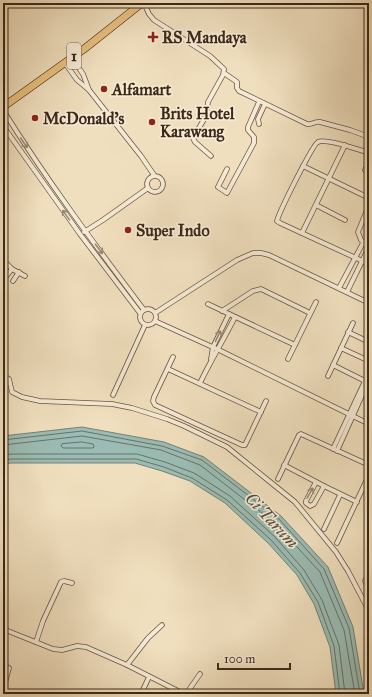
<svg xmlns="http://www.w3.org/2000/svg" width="372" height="697" font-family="'IM FELL Great Primer',serif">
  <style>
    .water { fill: #9abcb4; stroke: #748175 }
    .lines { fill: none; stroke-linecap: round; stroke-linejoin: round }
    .shore { stroke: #6b7266; stroke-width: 1 }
    .minor-casing { stroke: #695641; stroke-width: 5.5 }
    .primary-casing { stroke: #3c2817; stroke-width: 8 }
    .minor { stroke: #f5ead5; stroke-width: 4 }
    .primary { stroke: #e8c07f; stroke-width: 7 }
    .oneway { stroke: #988976 }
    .poi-dot { fill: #8f2418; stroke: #f5ead5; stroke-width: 1.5 }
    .labels { text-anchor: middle; stroke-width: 3.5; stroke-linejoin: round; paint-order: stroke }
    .shield { fill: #f5ead5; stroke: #746250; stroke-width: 1 }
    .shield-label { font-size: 15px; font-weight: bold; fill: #3c2817 }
    .poi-label { font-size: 16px; font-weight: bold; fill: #3c2817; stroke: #f5ead5; text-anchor: start }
    .water-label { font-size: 17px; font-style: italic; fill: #544d3e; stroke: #f5ead5 }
  </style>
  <rect width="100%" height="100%" fill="#f0dfbe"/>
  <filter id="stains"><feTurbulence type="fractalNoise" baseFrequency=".005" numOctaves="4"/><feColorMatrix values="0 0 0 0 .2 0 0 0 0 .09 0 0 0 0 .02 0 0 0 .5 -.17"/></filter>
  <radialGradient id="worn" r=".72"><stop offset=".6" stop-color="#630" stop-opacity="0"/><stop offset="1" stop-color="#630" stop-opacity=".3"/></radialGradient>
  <!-- water -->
  <path class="water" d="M82,427L164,442L204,457L281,516L328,567L353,627L364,694H336L330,647L314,604L297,575L268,543L225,503L190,481L162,471L135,463H11L3,464V436Z"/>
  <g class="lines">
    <!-- shore -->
    <g class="shore">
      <path d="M3,440L82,431L162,446L202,460L279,519L324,569L349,628L360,694"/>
      <path d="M82,442L93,444L94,447L93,448H63L61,446L62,444Z"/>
      <path d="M3,445L82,436L161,450L200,465L275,523L320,572L344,630L355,694"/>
      <path d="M3,455L12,454H137L165,462L194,473L230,496L275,537L304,570L322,600L339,645L345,694"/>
      <path d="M3,460L12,459H136L164,467L192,478L227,500L271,540L300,573L318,602L334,646L340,694"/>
    </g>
    <!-- minor casing -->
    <g class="minor-casing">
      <g id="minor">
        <path d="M144,3L149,14L154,20L210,56L224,69L223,75L208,102L206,116L193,138L195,142L211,156"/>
        <path d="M72,58L83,74L89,90L141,156L154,175"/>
        <path d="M65,63L77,80L89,90"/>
        <path d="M224,73L237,82V88L239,91L307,124C312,125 315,121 320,122L350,130L369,137"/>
        <path d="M3,110C46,179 95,245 144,310"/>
        <path d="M259,124L258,119L265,104"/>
        <path d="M3,126L80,234L140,313"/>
        <path d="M369,153C360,150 325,138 318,142C313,144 279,212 277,221L280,223L369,264"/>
        <path d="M303,166L369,198"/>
        <path d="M227,169L218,187L227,193L254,143V137L248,130V127L259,102"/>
        <path d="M365,170L369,162"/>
        <circle cx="155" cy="184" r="8"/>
        <path d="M316,205L345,220"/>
        <path d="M84,232L103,220L148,188"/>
        <path d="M302,233L345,145"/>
        <path d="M365,244L361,240L358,232L369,205"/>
        <path d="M3,260L12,269L25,276"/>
        <path d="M3,280L12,269"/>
        <path d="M13,281L19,272"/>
        <path d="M339,288L363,243"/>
        <path d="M347,292L369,247"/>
        <path d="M208,304L295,345"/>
        <circle cx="148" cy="317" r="8"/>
        <path d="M222,311L253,291L261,289L310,313"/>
        <path d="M155,313L237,260L253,253H261L269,255L369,303"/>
        <path d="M155,321L219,350L369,424"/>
        <path d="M348,332L369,342"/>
        <path d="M341,348L369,361"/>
        <path d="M173,357L154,397L153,401L155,405L242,445H245L266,401"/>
        <path d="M211,359L213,347L229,314"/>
        <path d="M288,359L316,302"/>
        <path d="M333,365L367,382"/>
        <path d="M168,369L261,412"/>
        <path d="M3,376L9,379L12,392L22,397L40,401L112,404L132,408L167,419L184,426L227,447L295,502L336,552L348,571L369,611"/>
        <path d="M328,376L353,323"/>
        <path d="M200,383C211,360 224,339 235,317"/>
        <path d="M113,395L145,325"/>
        <path d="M333,449L365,381"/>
        <path d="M337,451L368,382"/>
        <path d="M284,465L324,486L357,502"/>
        <path d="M278,479L299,435L301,434L369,465"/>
        <path d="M316,482L306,501V503L310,506L314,504L324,486"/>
        <path d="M324,529L340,495"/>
        <path d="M337,543L369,475"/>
        <path d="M369,573L365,581L366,583L369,586"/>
        <path d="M3,629L53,649L62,650L77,646L86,647L127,665L184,694"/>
        <path d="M36,642L43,621L61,582L64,581L72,583"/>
        <path d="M3,665L9,668L3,690"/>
        <path d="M127,665L148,638L162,625"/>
        <path d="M141,694L149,677"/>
        <path d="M186,694L200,674"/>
      </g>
    </g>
    <!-- primary casing -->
    <g class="primary-casing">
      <path id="primary" d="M3,107L84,49L142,3"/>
    </g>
    <!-- minor -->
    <use href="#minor" class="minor"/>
    <!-- primary -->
    <use href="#primary" class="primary"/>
  </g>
  <!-- one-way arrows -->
  <defs><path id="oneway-shaft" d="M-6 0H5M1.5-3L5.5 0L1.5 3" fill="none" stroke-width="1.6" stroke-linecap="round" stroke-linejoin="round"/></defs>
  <g class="oneway">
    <use href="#oneway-shaft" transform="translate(24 143) rotate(56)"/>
    <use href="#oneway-shaft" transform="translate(66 215) rotate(-125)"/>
    <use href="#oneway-shaft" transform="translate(99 249) rotate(53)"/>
    <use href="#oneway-shaft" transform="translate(218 336) rotate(-65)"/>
    <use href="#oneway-shaft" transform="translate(310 493) rotate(-60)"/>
  </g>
  <!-- markers -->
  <g class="poi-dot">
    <path d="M151 31h4v4h4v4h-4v4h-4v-4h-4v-4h4z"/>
    <circle cx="104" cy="89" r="4"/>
    <circle cx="35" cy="118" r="4"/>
    <circle cx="152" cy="122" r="4"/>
    <circle cx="128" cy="230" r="4"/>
  </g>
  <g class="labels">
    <!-- shield labels -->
    <rect class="shield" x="67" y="43" width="14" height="26" rx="3"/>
    <g class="shield-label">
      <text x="74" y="61">1</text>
    </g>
    <!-- poi labels -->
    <g class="poi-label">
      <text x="162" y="43">RS Mandaya</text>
      <text x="112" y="95">Alfamart</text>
      <text x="160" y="119">Brits Hotel<tspan x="160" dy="18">Karawang</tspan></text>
      <text x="43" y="124">McDonald's</text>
      <text x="136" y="236">Super Indo</text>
    </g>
    <!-- water labels -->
    <g class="water-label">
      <text transform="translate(272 520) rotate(47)" y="6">Ci Tarum</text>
    </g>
  </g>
  <!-- margin -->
  <rect width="372" height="697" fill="none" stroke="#f0dfbe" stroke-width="16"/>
  <rect x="4" y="4" width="364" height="689" fill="none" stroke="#3c2817" stroke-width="2"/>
  <rect x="8" y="8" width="356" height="681" fill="none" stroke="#3c2817"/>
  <!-- scale -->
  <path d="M218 663v6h72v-6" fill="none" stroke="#3c2817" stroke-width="2"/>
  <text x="224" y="663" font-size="12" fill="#3c2817" stroke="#f5ead5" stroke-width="3" paint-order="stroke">100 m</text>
  <rect width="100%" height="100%" filter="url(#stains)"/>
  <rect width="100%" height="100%" fill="url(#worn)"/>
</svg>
